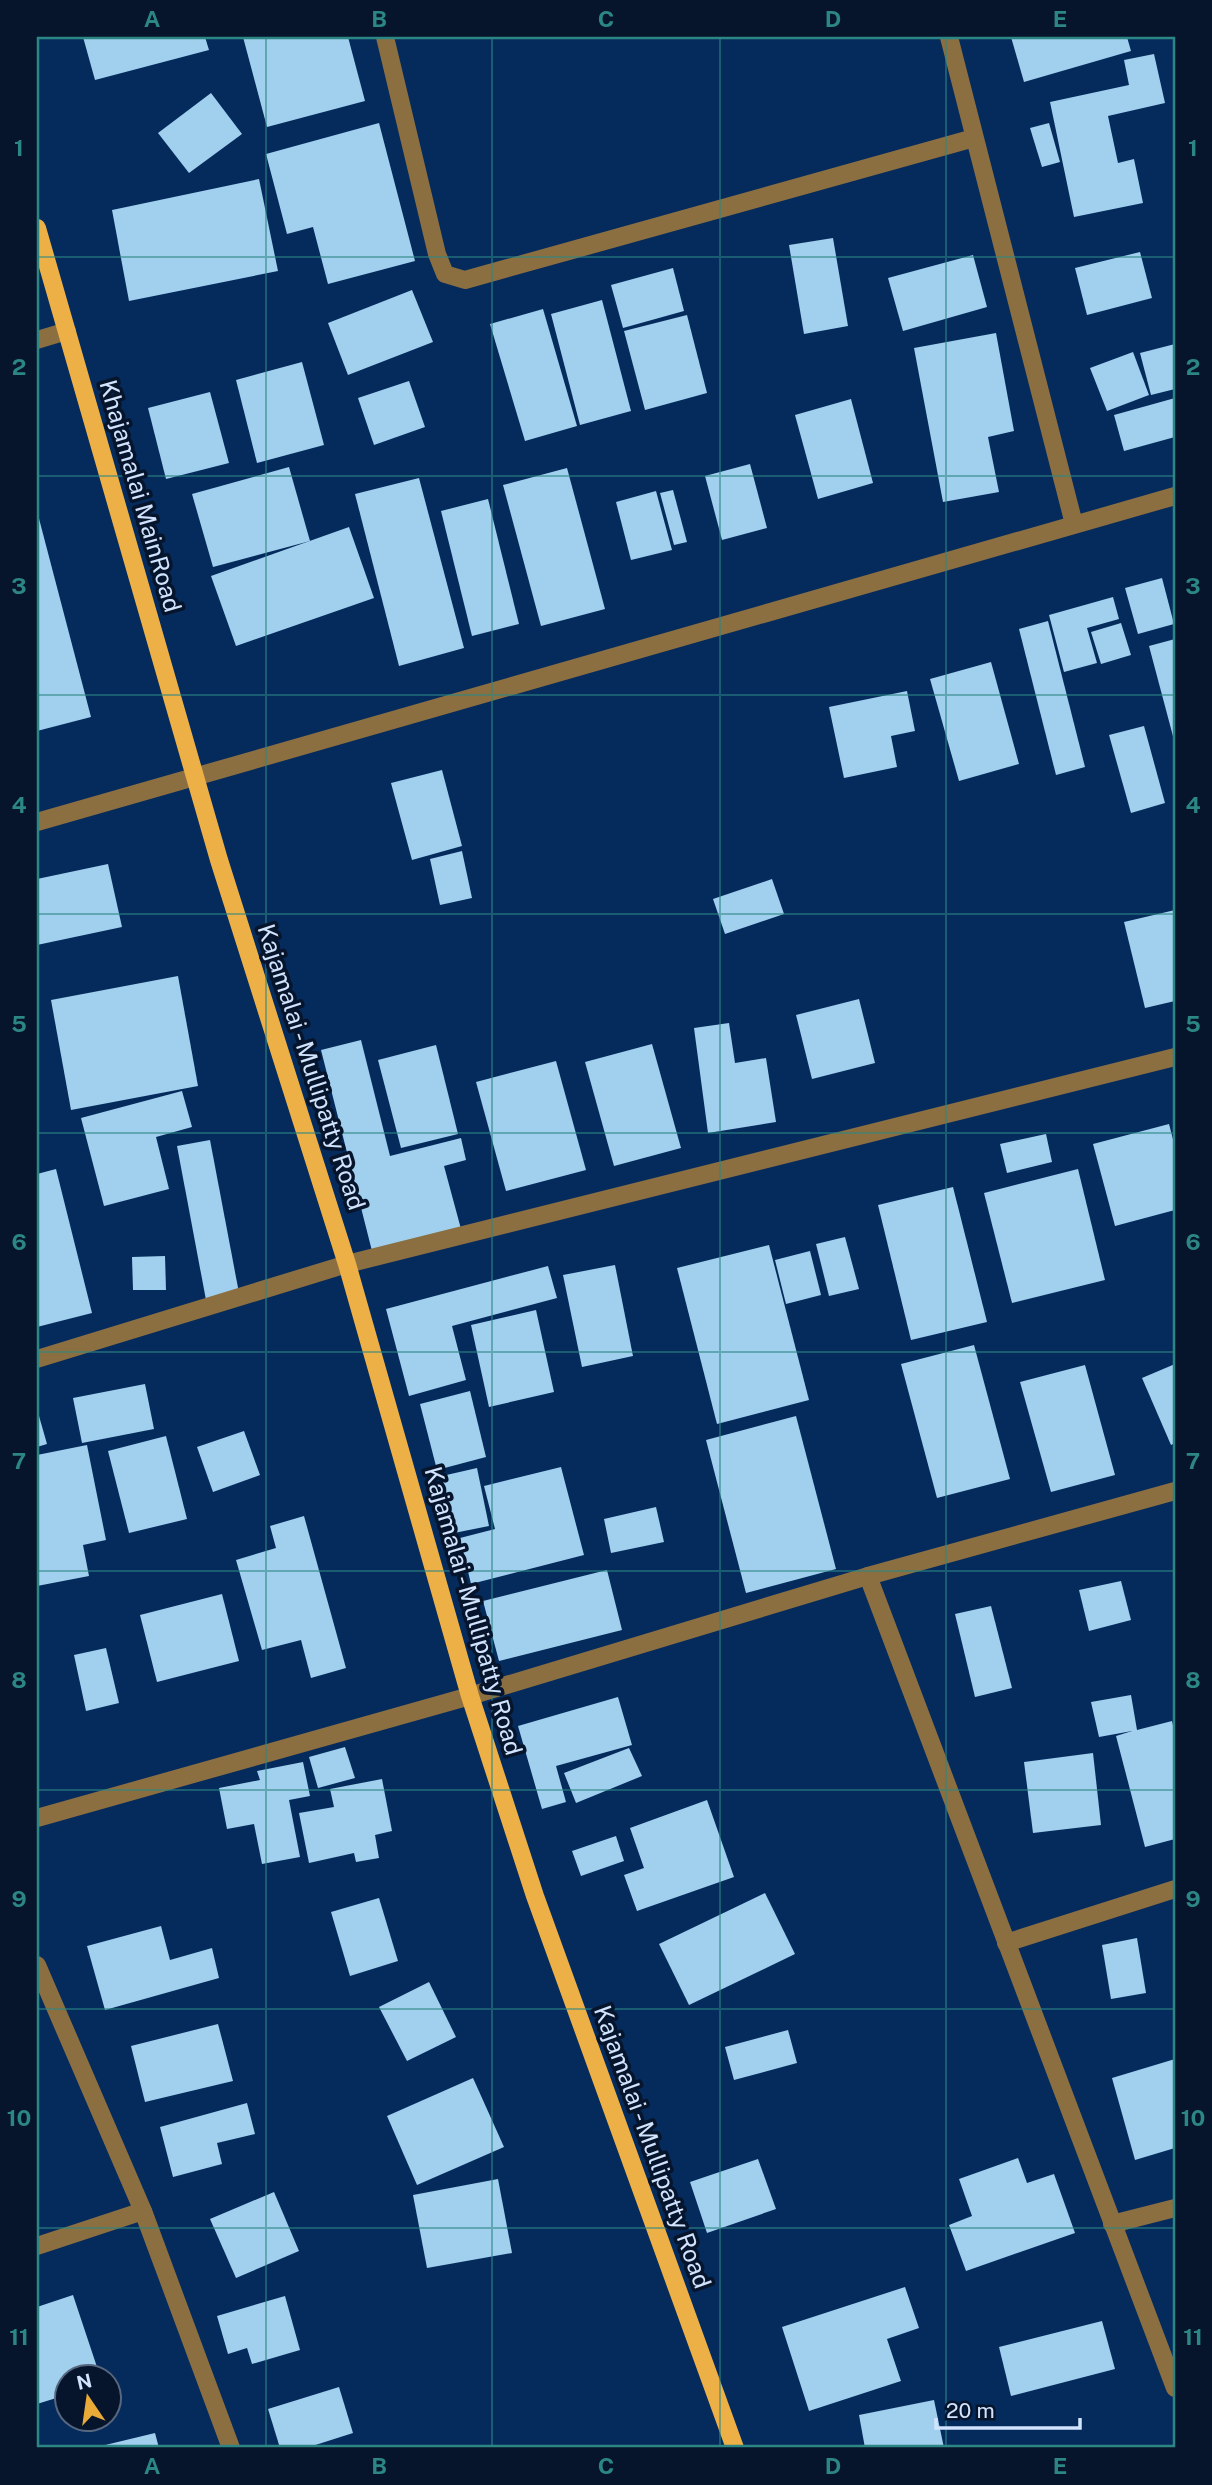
<svg xmlns="http://www.w3.org/2000/svg" width="1212" height="2485" font-family="'Public Sans',sans-serif">
  <style>
    .building { fill: #a1cfee }
    .lines { fill: none; stroke-linecap: round; stroke-linejoin: round }
    .minor { stroke: #8c6f41; stroke-width: 18 }
    .major { stroke: #edb047; stroke-width: 18 }
    .grid { fill: none; stroke: #2c8683; stroke-width: 2; stroke-opacity: 0.55 }
    .labels { text-anchor: middle; stroke-width: 7; stroke-linejoin: round; paint-order: stroke }
    .street-label { font-size: 24px; fill: #d1e3fd; stroke: #06152b }
    .neatline { fill: none; stroke: #2c8683; stroke-width: 2.5 }
    .grid-label { font-size: 23px; text-anchor: middle; font-weight: bold; fill: #2c8683 }
  </style>
  <rect width="100%" height="100%" fill="#052b5d"/>
  <!-- building -->
  <g class="building">
    <path d="M83,37H205L209,50L95,80Z"/>
    <path d="M243,37H348L365,101L267,127Z"/>
    <path d="M1011,37H1127L1131,51L1024,82Z"/>
    <path d="M1154,54L1165,103L1108,116L1118,163L1134,159L1143,203L1074,217L1050,102L1129,85L1124,60Z"/>
    <path d="M211,93L242,134L189,173L158,133Z"/>
    <path d="M379,123L415,261L328,284L313,227L287,234L266,154Z"/>
    <path d="M1049,123L1060,162L1042,167L1030,128Z"/>
    <path d="M259,179L278,271L129,301L112,210Z"/>
    <path d="M833,238L848,326L804,334L789,245Z"/>
    <path d="M1140,252L1152,298L1087,315L1075,268Z"/>
    <path d="M973,255L987,307L903,331L888,278Z"/>
    <path d="M673,268L684,311L623,328L611,285Z"/>
    <path d="M412,290L433,342L348,375L328,323Z"/>
    <path d="M602,300L631,411L580,425L551,314Z"/>
    <path d="M543,309L577,426L525,441L490,324Z"/>
    <path d="M687,315L707,393L645,410L624,331Z"/>
    <path d="M996,333L1014,431L988,437L999,492L943,502L914,348Z"/>
    <path d="M1175,344V389L1151,395L1140,353Z"/>
    <path d="M1133,352L1149,395L1107,411L1090,368Z"/>
    <path d="M302,362L324,445L257,463L236,380Z"/>
    <path d="M409,381L425,427L374,445L358,398Z"/>
    <path d="M210,392L229,463L166,479L148,408Z"/>
    <path d="M1175,398V437L1124,451L1114,415Z"/>
    <path d="M851,399L873,483L818,499L795,415Z"/>
    <path d="M750,464L767,528L722,540L705,476Z"/>
    <path d="M289,467L310,541L213,567L192,494Z"/>
    <path d="M567,468L605,609L541,626L503,485Z"/>
    <path d="M419,478L464,648L399,666L355,494Z"/>
    <path d="M673,490L687,542L674,545L660,493Z"/>
    <path d="M656,491L672,550L631,560L616,502Z"/>
    <path d="M488,499L519,624L472,636L441,511Z"/>
    <path d="M37,511L91,717L37,731Z"/>
    <path d="M349,527L374,598L236,646L211,576Z"/>
    <path d="M1162,578L1174,624L1138,634L1125,588Z"/>
    <path d="M1113,597L1119,619L1087,628L1097,663L1064,672L1049,615Z"/>
    <path d="M1048,621L1085,767L1056,775L1019,629Z"/>
    <path d="M1121,623L1131,655L1101,664L1091,632Z"/>
    <path d="M1175,639V740H1174L1149,646Z"/>
    <path d="M991,662L1019,764L959,781L930,679Z"/>
    <path d="M907,691L915,731L891,736L897,767L844,778L829,707Z"/>
    <path d="M1144,726L1165,803L1131,813L1109,735Z"/>
    <path d="M442,770L462,846L412,860L391,783Z"/>
    <path d="M462,851L472,898L440,905L430,859Z"/>
    <path d="M108,864L122,927L37,945V879Z"/>
    <path d="M772,879L784,914L725,934L713,899Z"/>
    <path d="M1175,910V1001L1145,1008L1124,922Z"/>
    <path d="M178,976L198,1086L71,1110L51,1000Z"/>
    <path d="M859,999L875,1063L812,1079L796,1015Z"/>
    <path d="M729,1023L735,1063L766,1058L776,1122L708,1133L694,1028Z"/>
    <path d="M361,1040L390,1156L461,1138L466,1160L444,1166L461,1229L372,1251L321,1050Z"/>
    <path d="M652,1044L681,1148L614,1166L585,1062Z"/>
    <path d="M436,1045L458,1134L401,1148L378,1060Z"/>
    <path d="M556,1061L586,1170L506,1191L476,1082Z"/>
    <path d="M182,1091L192,1127L156,1137L169,1189L104,1206L81,1118Z"/>
    <path d="M1169,1124L1175,1147V1210L1115,1226L1093,1144Z"/>
    <path d="M1046,1134L1052,1162L1007,1173L1000,1144Z"/>
    <path d="M210,1140L239,1293L206,1300L177,1146Z"/>
    <path d="M56,1169L92,1313L37,1327V1174Z"/>
    <path d="M1078,1169L1105,1280L1012,1303L984,1193Z"/>
    <path d="M953,1187L987,1322L911,1340L878,1205Z"/>
    <path d="M845,1237L859,1289L829,1296L816,1244Z"/>
    <path d="M769,1245L809,1400L717,1424L677,1268Z"/>
    <path d="M810,1251L821,1295L786,1304L775,1260Z"/>
    <path d="M165,1256L166,1290H133L132,1257Z"/>
    <path d="M615,1265L633,1356L582,1367L563,1275Z"/>
    <path d="M548,1266L557,1298L452,1326L466,1380L409,1396L386,1309Z"/>
    <path d="M536,1310L554,1392L489,1407L471,1325Z"/>
    <path d="M974,1345L1010,1479L937,1498L901,1364Z"/>
    <path d="M1175,1364V1443L1171,1445L1142,1378Z"/>
    <path d="M1085,1365L1115,1475L1051,1492L1020,1382Z"/>
    <path d="M145,1384L154,1429L82,1443L73,1398Z"/>
    <path d="M470,1391L486,1457L437,1470L420,1404Z"/>
    <path d="M37,1416H39L47,1444L37,1447Z"/>
    <path d="M796,1416L836,1569L746,1593L706,1440Z"/>
    <path d="M244,1431L260,1475L213,1492L197,1447Z"/>
    <path d="M166,1436L187,1519L129,1533L108,1451Z"/>
    <path d="M87,1445L106,1540L83,1545L89,1576L37,1586V1455Z"/>
    <path d="M561,1467L584,1555L471,1584L460,1538L495,1529L484,1486Z"/>
    <path d="M477,1468L489,1526L454,1533L442,1476Z"/>
    <path d="M656,1507L664,1542L611,1553L604,1519Z"/>
    <path d="M304,1516L346,1668L311,1678L301,1640L262,1650L236,1560L276,1548L270,1526Z"/>
    <path d="M607,1570L622,1630L499,1661L483,1601Z"/>
    <path d="M1121,1581L1131,1620L1089,1631L1079,1590Z"/>
    <path d="M222,1594L239,1661L157,1682L140,1615Z"/>
    <path d="M991,1606L1012,1688L975,1697L955,1614Z"/>
    <path d="M106,1648L119,1703L86,1711L74,1655Z"/>
    <path d="M1131,1695L1137,1730L1172,1721L1175,1734V1839L1145,1847L1116,1736L1132,1731L1099,1737L1091,1702Z"/>
    <path d="M618,1697L632,1745L556,1766L566,1802L542,1809L518,1726Z"/>
    <path d="M345,1747L355,1778L318,1788L309,1757Z"/>
    <path d="M629,1748L642,1776L576,1803L564,1773Z"/>
    <path d="M1093,1753L1101,1825L1033,1833L1024,1762Z"/>
    <path d="M303,1762L310,1796L289,1800L300,1857L262,1864L254,1824L227,1829L219,1788L260,1780L257,1771Z"/>
    <path d="M382,1779L392,1831L375,1835L379,1858L356,1862L354,1853L309,1863L299,1813L334,1807L330,1789Z"/>
    <path d="M707,1800L734,1877L637,1911L624,1875L644,1868L630,1828Z"/>
    <path d="M616,1836L624,1861L581,1876L572,1851Z"/>
    <path d="M765,1893L795,1954L689,2005L659,1944Z"/>
    <path d="M379,1898L398,1961L350,1976L331,1912Z"/>
    <path d="M161,1926L170,1960L212,1948L219,1978L105,2010L87,1946Z"/>
    <path d="M1137,1938L1146,1993L1111,1999L1102,1945Z"/>
    <path d="M429,1982L456,2037L407,2061L379,2007Z"/>
    <path d="M218,2024L233,2081L145,2102L131,2046Z"/>
    <path d="M788,2030L797,2063L734,2080L725,2047Z"/>
    <path d="M1175,2059V2148L1135,2160L1112,2078Z"/>
    <path d="M473,2078L504,2147L417,2185L387,2116Z"/>
    <path d="M247,2103L255,2134L217,2143L222,2164L173,2177L160,2127Z"/>
    <path d="M1018,2158L1027,2183L1054,2174L1075,2233L966,2271L949,2225L972,2216L959,2179Z"/>
    <path d="M758,2159L776,2209L707,2233L690,2182Z"/>
    <path d="M498,2179L512,2253L427,2268L413,2195Z"/>
    <path d="M274,2192L299,2251L236,2278L210,2219Z"/>
    <path d="M905,2287L919,2328L887,2339L901,2381L809,2411L782,2327Z"/>
    <path d="M73,2295L100,2376H66V2395L37,2404V2307Z"/>
    <path d="M285,2296L300,2350L252,2364L247,2348L228,2354L217,2316Z"/>
    <path d="M1102,2321L1115,2369L1011,2396L999,2347Z"/>
    <path d="M339,2387L353,2433L306,2448H280L268,2409Z"/>
    <path d="M934,2400L944,2448H865L859,2415Z"/>
    <path d="M155,2433L159,2448H97V2447Z"/>
  </g>
  <g class="lines">
    <!-- minor -->
    <g class="minor">
      <path d="M385,37L437,254L445,274L465,280L974,138"/>
      <path d="M949,37L1074,524"/>
      <path d="M37,340L67,331"/>
      <path d="M37,822L1175,496"/>
      <path d="M37,1359L347,1264L1175,1057"/>
      <path d="M868,1576L1175,2388"/>
      <path d="M37,1818L470,1696L868,1576L1175,1491"/>
      <path d="M1006,1943L1175,1889"/>
      <path d="M37,1965L143,2211L231,2448"/>
      <path d="M1112,2224L1175,2208"/>
      <path d="M37,2246L143,2211"/>
    </g>
    <!-- major -->
    <path class="major" d="M37,228L219,860L347,1264L470,1696L535,1896L735,2448"/>
  </g>
  <!-- grid -->
  <path class="grid" d="M266,37V2448M492,37V2448M720,37V2448M946,37V2448M37,257H1175M37,476H1175M37,695H1175M37,914H1175M37,1133H1175M37,1352H1175M37,1571H1175M37,1790H1175M37,2009H1175M37,2228H1175"/>
  <g class="labels">
    <!-- street labels -->
    <g class="street-label">
      <text transform="translate(140 496) rotate(74)" y="8">Khajamalai MainRoad</text>
      <text transform="translate(311 1067) rotate(72)" y="8">Kajamalai - Mullipatty Road</text>
      <text transform="translate(473 1611) rotate(74)" y="8">Kajamalai - Mullipatty Road</text>
      <text transform="translate(652 2147) rotate(70)" y="8">Kajamalai - Mullipatty Road</text>
    </g>
  </g>
  <!-- border -->
  <rect width="1212" height="2485" fill="none" stroke="#06152b" stroke-width="77"/>
  <!-- north arrow -->
  <g transform="translate(88 2398) rotate(347)"><circle r="33" fill="#06152b" stroke="#57677f" stroke-width="2"/>
  <path d="M0-5L12 26L0 18L-12 26Z" fill="#e9aa38"/>
  <text y="-10" font-size="19" font-weight="bold" text-anchor="middle" fill="#d1e3fd">N</text>
  </g>
  <!-- scale -->
  <path d="M936 2418v10h144v-10" fill="none" stroke="#d1e3fd" stroke-width="3.5"/>
  <text x="946" y="2418" font-size="21" fill="#d1e3fd" stroke="#06152b" stroke-width="5" paint-order="stroke">20 m</text>
  <rect x="38" y="38" width="1136" height="2408" class="neatline"/>
  <g class="grid-label">
    <text x="152" y="27">A</text>
    <text x="379" y="27">B</text>
    <text x="606" y="27">C</text>
    <text x="833" y="27">D</text>
    <text x="1060" y="27">E</text>
    <text x="19" y="156">1</text>
    <text x="1193" y="156">1</text>
    <text x="19" y="375">2</text>
    <text x="1193" y="375">2</text>
    <text x="19" y="594">3</text>
    <text x="1193" y="594">3</text>
    <text x="19" y="813">4</text>
    <text x="1193" y="813">4</text>
    <text x="19" y="1032">5</text>
    <text x="1193" y="1032">5</text>
    <text x="19" y="1250">6</text>
    <text x="1193" y="1250">6</text>
    <text x="19" y="1469">7</text>
    <text x="1193" y="1469">7</text>
    <text x="19" y="1688">8</text>
    <text x="1193" y="1688">8</text>
    <text x="19" y="1907">9</text>
    <text x="1193" y="1907">9</text>
    <text x="19" y="2126">10</text>
    <text x="1193" y="2126">10</text>
    <text x="19" y="2345">11</text>
    <text x="1193" y="2345">11</text>
    <text x="152" y="2474">A</text>
    <text x="379" y="2474">B</text>
    <text x="606" y="2474">C</text>
    <text x="833" y="2474">D</text>
    <text x="1060" y="2474">E</text>
  </g>
</svg>
